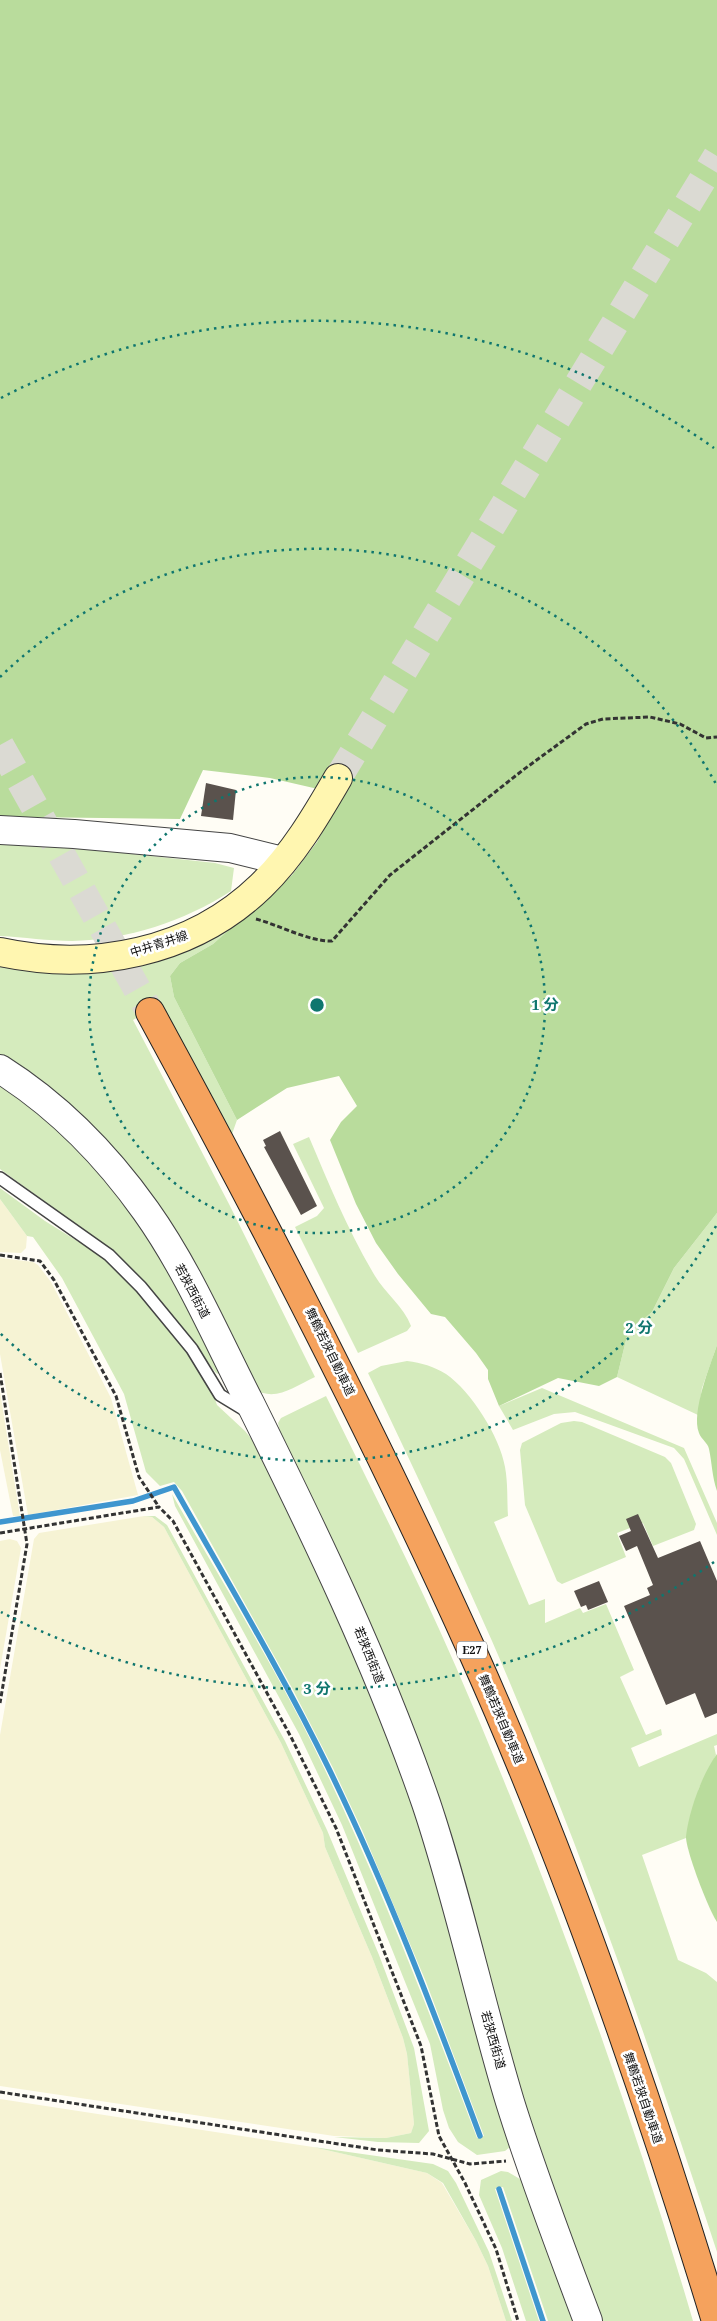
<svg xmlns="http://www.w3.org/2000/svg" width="717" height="2321" font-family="'Noto Serif','Noto Sans JP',serif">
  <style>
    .farmland { fill: #f6f3d4 }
    .green { fill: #d5ebbd }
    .forest { fill: #b9dc9c }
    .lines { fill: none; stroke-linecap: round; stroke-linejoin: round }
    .stream { stroke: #3f96cf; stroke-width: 5.5 }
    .building { fill: #5a524d }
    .secondary-tunnel { stroke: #dbdad3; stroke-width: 28; stroke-dasharray: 28 14; stroke-linecap: butt }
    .motorway-tunnel { stroke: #dbdad3; stroke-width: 28; stroke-dasharray: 28 14; stroke-linecap: butt }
    .service-casing { stroke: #444; stroke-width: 14 }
    .tertiary-casing { stroke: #444; stroke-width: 30 }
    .secondary-casing { stroke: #333; stroke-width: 30 }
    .motorway-casing { stroke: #222; stroke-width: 30 }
    .path { stroke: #333; stroke-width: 3; stroke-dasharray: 5 2.5; stroke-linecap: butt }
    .service { stroke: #fff; stroke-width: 11 }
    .tertiary { stroke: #fff; stroke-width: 28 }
    .secondary { stroke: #fff6b0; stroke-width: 28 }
    .motorway { stroke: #f5a25d; stroke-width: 28 }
    .ring { fill: none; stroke: #0f766e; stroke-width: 2.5; stroke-dasharray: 2.5 5 }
    .labels { text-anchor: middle; stroke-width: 5; stroke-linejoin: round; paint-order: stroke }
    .shield { fill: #fff; stroke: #585858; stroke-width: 1 }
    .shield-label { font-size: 11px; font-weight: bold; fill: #111 }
    .street-label { font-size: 12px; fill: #111; stroke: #fff }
    .centre { fill: #0f766e; stroke: #fff; stroke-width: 2.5 }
    .ring-label { font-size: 15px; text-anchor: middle; font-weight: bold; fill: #0f766e; stroke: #fff; stroke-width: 5; stroke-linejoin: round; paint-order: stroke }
  </style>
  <rect width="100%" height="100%" fill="#fffdf5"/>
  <!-- farmland -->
  <g class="farmland">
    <path d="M0,1199L27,1236L26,1248L21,1253L0,1252Z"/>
    <path d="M0,1258L33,1262L38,1265L51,1282L111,1398L138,1495L28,1515L0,1354Z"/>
    <path d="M0,1392L20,1516H13L0,1450Z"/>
    <path d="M144,1516L152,1517L164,1527L281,1743L323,1833L325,1847L372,1957L403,2038L407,2054L414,2124L411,2133L386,2138L334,2136L0,2086V1735L34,1539L39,1533Z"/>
    <path d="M10,1539L17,1541L21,1548L0,1669V1541Z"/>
    <path d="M0,2099L313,2147L427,2173L442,2183L476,2241L488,2266L506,2321H0Z"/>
  </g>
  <!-- green -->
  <g class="green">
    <path d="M8,843H33L215,863L234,868L231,891C185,921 127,940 72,941C48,941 24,937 0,936V844Z"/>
    <path d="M261,904L213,944L180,963L170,976L174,997L237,1120L232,1134L214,1100L202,1085L156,1007L133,1020L229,1204L315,1377C293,1387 275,1403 252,1388L178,1242L0,1056V963L56,971Z"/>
    <path d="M0,1082L62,1131L123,1199L163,1260L224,1376L216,1373L145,1283L113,1251L0,1169Z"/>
    <path d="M309,1137C329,1184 348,1231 375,1276C385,1293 404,1307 411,1326L407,1331L358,1353L295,1227L317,1216L324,1208L293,1144Z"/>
    <path d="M0,1188L45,1221L103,1257L136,1291L185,1350L213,1394L217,1405L245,1431L262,1452L335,1605L416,1810L510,2139V2147L505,2151L477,2155L458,2142L449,2128L443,2110L430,2044L342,1825L299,1734L175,1506L172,1494C224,1586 281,1676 326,1772C383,1891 430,2014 477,2138L484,2136L426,1982L362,1830L333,1768L292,1688L182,1491L174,1482L160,1486L146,1472L124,1394L62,1278L33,1237L27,1236L0,1199Z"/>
    <path d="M717,1213V1345L702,1388L698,1415L617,1377L628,1332L652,1312L674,1268Z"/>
    <path d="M407,1361C422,1363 433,1366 446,1374C471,1391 500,1437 505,1467C508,1483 507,1500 508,1516L494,1522L529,1605L545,1599V1623L580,1608L583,1613L606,1604L634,1670L620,1677L646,1735L661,1729L662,1735L631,1748L639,1767L717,1734V1745L714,1746L716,1755L699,1788L686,1838L642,1855L678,1960L706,1973L717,1982V2252C650,2046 578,1839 492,1641C452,1551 411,1461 368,1373L381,1366Z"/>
    <path d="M542,1388L684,1448L717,1523V1535L684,1459L674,1448L575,1412L554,1414L513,1430L499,1406Z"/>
    <path d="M326,1396C370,1486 416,1575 456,1667C548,1879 628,2099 693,2321H602L567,2230L338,1555L280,1432L278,1423L281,1418Z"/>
    <path d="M574,1421L582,1422L665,1457L671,1463L696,1524L694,1530L653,1546L643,1523L617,1533L626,1557L562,1584L557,1581L525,1505L520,1450L522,1443L561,1423Z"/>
    <path d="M144,1516H155L167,1525L285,1741L327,1830L379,1955L414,2048L429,2131L419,2143L378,2142L334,2137L386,2138L411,2133L414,2124L407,2054L403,2038L372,1957L325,1847L323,1833L281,1743L164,1527L152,1517Z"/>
    <path d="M313,2147L433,2164L448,2171L456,2183L489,2252L512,2321H506L488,2266L476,2241L443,2183L427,2173Z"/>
    <path d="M501,2171L508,2172L525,2182L577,2321H548L503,2187L495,2189L539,2321H526L502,2248L479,2195L481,2180Z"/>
  </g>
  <!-- forest -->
  <g class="forest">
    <path d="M0,0H717V1213L674,1268L652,1312L628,1332L617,1377L599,1386L558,1378L499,1406L488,1379V1370L476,1353L445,1317L431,1314L398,1274L376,1243L356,1204L330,1140L341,1122L357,1106L339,1076L287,1088L237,1120L174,997L170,976L180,963L213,944L292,875L317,842L350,782L318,789L270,778L203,770L180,819L26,817L0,818Z"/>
    <path d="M717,1345V1491C712,1477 712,1463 709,1449C708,1443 701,1439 699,1433C691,1412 710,1366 717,1345Z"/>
    <path d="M717,1754V1922C709,1911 685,1849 686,1836C689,1811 702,1774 717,1754Z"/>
  </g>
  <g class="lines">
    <!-- stream -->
    <g class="stream">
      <path d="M0,1522L133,1501L174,1487C227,1581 282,1673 329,1769C387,1888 434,2012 480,2136"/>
      <path d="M499,2189L543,2321"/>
    </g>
  </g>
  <!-- building -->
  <g class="building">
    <path d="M206,783L236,790L233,820L201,816Z"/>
    <path d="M280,1131L317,1206L301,1215L264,1147L266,1146L263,1140Z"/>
    <path d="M638,1514L658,1558L700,1541L717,1581V1713L705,1718L695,1693L666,1705L624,1606L650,1595L647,1588L653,1585L637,1546L626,1551L619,1536L631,1531L626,1519Z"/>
    <path d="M599,1581L608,1602L588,1610L586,1605L581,1607L574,1591Z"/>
  </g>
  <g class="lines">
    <!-- secondary-tunnel -->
    <path class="secondary-tunnel" d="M338,778L717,156"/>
    <!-- motorway-tunnel -->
    <path class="motorway-tunnel" d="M0,745L150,1012"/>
    <!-- service casing -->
    <g class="service-casing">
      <path id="service" d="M0,1178L109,1255L141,1287L192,1349L220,1395L248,1412"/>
    </g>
    <!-- tertiary casing -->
    <g class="tertiary-casing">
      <g id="tertiary">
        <path d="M0,830L74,834L230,848L283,861"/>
        <path d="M0,1069C57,1105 107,1156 146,1211C188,1270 217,1339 250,1403C315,1534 378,1664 426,1803C459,1901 480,2003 510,2102C533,2176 561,2249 588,2321"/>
      </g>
    </g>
    <!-- secondary casing -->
    <g class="secondary-casing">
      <path id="secondary" d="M0,952C92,972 192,953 261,886C293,855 316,816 338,778"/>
    </g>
    <!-- motorway casing -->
    <g class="motorway-casing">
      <path id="motorway" d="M150,1012C265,1223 375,1435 473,1653C569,1867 648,2097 716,2321"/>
    </g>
    <!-- path -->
    <g class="path">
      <path d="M256,919C279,925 310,942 332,941L390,875L523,770L586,724L603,719L650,717L680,724L706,738L717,737"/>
      <path d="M0,1255L40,1261L54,1280L116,1396L139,1477L159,1507"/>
      <path d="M0,1373L27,1544L0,1703"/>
      <path d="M0,1533L159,1507L173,1521L291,1737L336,1828L421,2046L439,2136L465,2183L496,2249L518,2321"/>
      <path d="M0,2092L378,2150L433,2154L470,2164L506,2161"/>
    </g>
    <!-- service -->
    <use href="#service" class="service"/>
    <!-- tertiary -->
    <use href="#tertiary" class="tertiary"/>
    <!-- secondary -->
    <use href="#secondary" class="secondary"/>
    <!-- motorway -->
    <use href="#motorway" class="motorway"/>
  </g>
  <!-- distance rings -->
  <g class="ring">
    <circle cx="317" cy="1005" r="228"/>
    <path d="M716 1226A456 456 0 0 1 0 1333M0 677A456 456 0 0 1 716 784"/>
    <path d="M714 1562A684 684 0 0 1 1 1612M1 398A684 684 0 0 1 714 448"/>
  </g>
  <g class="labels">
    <!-- shield labels -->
    <rect class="shield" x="457" y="1641.5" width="30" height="17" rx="4"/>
    <g class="shield-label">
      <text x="472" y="1654">E27</text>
    </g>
    <!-- street labels -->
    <g class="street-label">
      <text transform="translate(159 944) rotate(-18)" y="4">中井青井線</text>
      <text transform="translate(192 1291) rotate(62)" y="4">若狭西街道</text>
      <text transform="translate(330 1352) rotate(64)" y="4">舞鶴若狭自動車道</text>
      <text transform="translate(369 1655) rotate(68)" y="4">若狭西街道</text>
      <text transform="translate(501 1719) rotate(67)" y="4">舞鶴若狭自動車道</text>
      <text transform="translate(493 2040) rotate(74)" y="4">若狭西街道</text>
      <text transform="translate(643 2098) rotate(71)" y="4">舞鶴若狭自動車道</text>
    </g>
  </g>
  <circle cx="317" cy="1005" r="8" class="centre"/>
  <g class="ring-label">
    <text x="545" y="1010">1 分</text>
    <text x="639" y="1333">2 分</text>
    <text x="317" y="1694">3 分</text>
  </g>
</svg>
